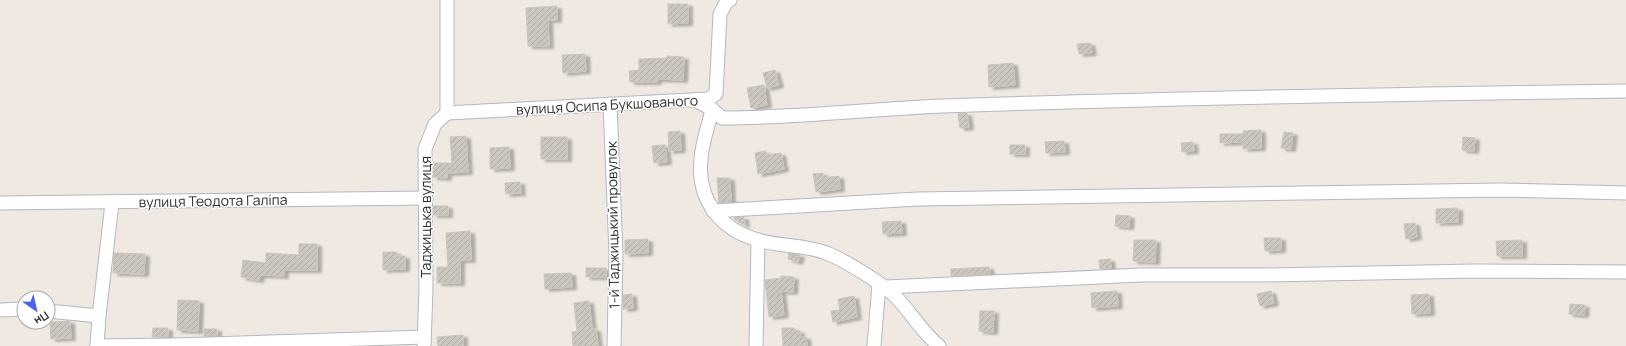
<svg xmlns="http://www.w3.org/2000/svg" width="1626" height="346" font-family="Manrope,sans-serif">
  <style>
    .building { fill: url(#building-hatch); stroke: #cbc5ba; filter: url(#shadow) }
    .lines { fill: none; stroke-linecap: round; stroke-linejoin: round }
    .minor-casing { stroke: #b4b7c1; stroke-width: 15 }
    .minor { stroke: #fff; stroke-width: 13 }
    .labels { text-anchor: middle; stroke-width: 3; stroke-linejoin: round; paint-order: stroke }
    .street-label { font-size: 14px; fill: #2e2e2e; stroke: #fff }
  </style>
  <defs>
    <pattern id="building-hatch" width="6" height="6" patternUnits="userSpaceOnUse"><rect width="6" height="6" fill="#cbc7bf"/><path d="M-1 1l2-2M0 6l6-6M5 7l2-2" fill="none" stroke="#afaba4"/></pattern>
    <filter id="shadow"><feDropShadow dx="4.5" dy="2.5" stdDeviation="1" flood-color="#0004"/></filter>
  </defs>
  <rect width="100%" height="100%" fill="#efe9e1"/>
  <!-- building -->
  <g class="building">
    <path d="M668,4H688V23L668,24Z"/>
    <path d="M557,6V20H548L549,46H528L526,8Z"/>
    <path d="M1090,43L1092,53L1079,54L1077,44Z"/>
    <path d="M585,54L586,71L563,73L562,55Z"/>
    <path d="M667,56L684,57L683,80L657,79V82H630L629,71L639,70V59L667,58Z"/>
    <path d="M1013,63L1015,85L989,87L988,65Z"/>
    <path d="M775,70L779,85L767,88L763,73Z"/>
    <path d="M764,85L767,105L751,108L747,88Z"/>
    <path d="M967,113L969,127L960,128L958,114Z"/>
    <path d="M1261,130V148L1243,149V142L1220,143V134H1243V131Z"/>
    <path d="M680,131L681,150L669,151L668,132Z"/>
    <path d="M1284,132L1293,133L1291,149L1281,148Z"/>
    <path d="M466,136L468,172L447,173V178L433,177V163H452L450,137Z"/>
    <rect x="541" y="137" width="26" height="22"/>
    <path d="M1463,137L1475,138L1474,151L1462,150Z"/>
    <path d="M1064,141L1065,152L1046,153L1045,142Z"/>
    <path d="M1193,142L1194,151L1182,152L1181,143Z"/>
    <path d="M665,145L667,162L654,163L652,146Z"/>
    <rect x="1010" y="145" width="15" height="9"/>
    <path d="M509,147L510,168L490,169V148Z"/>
    <path d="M766,151V155L781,153L784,169L758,174L755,153Z"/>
    <path d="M823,173V178L839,176L840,189L816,192L813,174Z"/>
    <path d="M717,178H730L731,202L719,203Z"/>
    <path d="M520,182L521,193L506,194L505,183Z"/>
    <rect x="433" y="206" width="15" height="9"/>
    <path d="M1458,208V222L1436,223V209Z"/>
    <path d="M1116,215L1130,216L1129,227L1115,226Z"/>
    <path d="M744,217L745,225L734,219V218Z"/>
    <path d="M901,221L902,233L883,234L882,222Z"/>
    <path d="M1415,223L1417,237L1406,239L1404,224Z"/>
    <path d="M470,231L471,260H460V283H437V267H448L446,233Z"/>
    <path d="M1264,238H1281V250L1265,251Z"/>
    <path d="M648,239V253L625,254V240Z"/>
    <path d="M1134,240H1156L1155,262L1133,261Z"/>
    <path d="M1522,240V256H1497L1496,241Z"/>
    <path d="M299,244H317V270H284V276L260,275L259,280L241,277L243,260L266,263V253L299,255Z"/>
    <path d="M383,252H396V256H405V269L383,270Z"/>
    <path d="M114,253L145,254L144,274L113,273Z"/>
    <path d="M789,253L800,255L798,262L788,259Z"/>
    <path d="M1110,259L1111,268L1100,269L1099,260Z"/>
    <path d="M989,267L990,274L951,276V269Z"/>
    <rect x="586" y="268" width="20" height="9"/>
    <path d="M571,273L572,287L545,289L544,274Z"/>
    <path d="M781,276L794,277L793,292L781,291L784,315L769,317L765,280L781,278Z"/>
    <path d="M1117,291L1118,306L1092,308L1091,293Z"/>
    <path d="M1271,291L1274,303L1260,306L1257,294Z"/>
    <path d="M632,294L633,308L623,309V295Z"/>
    <path d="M1429,294L1430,313L1412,314L1411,295Z"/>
    <path d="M854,296L857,317L833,322L831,311L840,310L838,299Z"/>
    <path d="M178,300L199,301L198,331L177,330Z"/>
    <path d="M589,301L592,329H596L598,346H573L572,332L577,331L574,303Z"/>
    <path d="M1570,304L1585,305L1584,315L1569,314Z"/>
    <path d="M980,311H994L993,332L979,331Z"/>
    <path d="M70,321L71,338L51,339L50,322Z"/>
    <path d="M153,328H168V337H152Z"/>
    <path d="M782,328H794V331H800V337H806L807,346H783Z"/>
    <rect x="204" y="329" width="13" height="7"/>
    <path d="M463,335V346H438L437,337Z"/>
  </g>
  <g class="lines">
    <!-- minor casing -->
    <g class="minor-casing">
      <g id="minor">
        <path d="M695,100L712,109L722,118C796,118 870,109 944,106C1171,98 1399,94 1626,91"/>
        <path d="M610,104L616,254L614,346"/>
        <path d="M712,109C709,125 702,142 701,159C697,199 719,229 758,240C780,247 804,244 826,253C843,259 885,285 897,298C912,314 922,332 939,346"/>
        <path d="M447,113L708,99L716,94L720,14L727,1L730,0"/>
        <path d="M0,203L426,198"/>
        <path d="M713,211L918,199L1500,190L1626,193"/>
        <path d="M886,287L1141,275H1264L1474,271L1626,272"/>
        <path d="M0,310L24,309"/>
        <path d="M48,311L99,316"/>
        <path d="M97,346L175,345L424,337"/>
        <path d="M97,346L99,316L112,203"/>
        <path d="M424,346L426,289L425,149L435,124L447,113V0"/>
        <path d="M756,346L758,240"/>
        <path d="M874,346L879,284"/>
      </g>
    </g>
    <!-- minor -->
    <use href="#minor" class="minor"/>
  </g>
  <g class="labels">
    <!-- street labels -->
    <g class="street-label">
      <text transform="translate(607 105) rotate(-3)" y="5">вулиця Осипа Букшованого</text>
      <text transform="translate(213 201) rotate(-1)" y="5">вулиця Теодота Галіпа</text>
      <text transform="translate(426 217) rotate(-90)" y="5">Таджицька вулиця</text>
      <text transform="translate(613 225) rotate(-91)" y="5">1-й Таджицький провулок</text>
    </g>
  </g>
  <!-- north arrow -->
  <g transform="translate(36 310) rotate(146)"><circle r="19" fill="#ffffff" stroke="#ababab"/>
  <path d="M0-3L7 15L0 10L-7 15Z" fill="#4264fb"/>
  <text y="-6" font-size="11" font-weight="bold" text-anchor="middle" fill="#2e2e2e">Пн</text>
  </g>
</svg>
